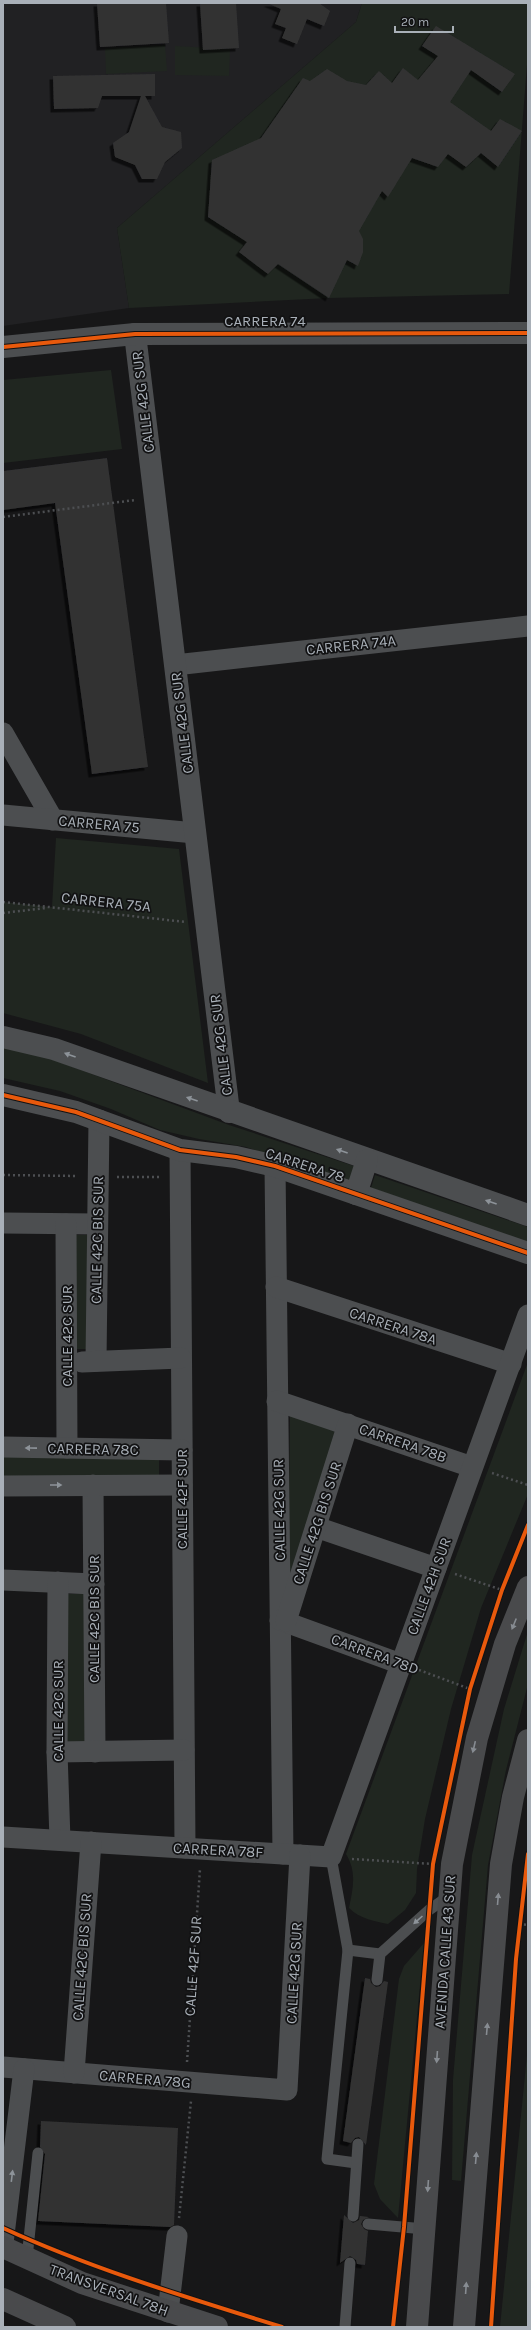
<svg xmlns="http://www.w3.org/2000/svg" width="531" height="2330" font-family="Karla,sans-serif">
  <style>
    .built { fill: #212123 }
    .green { fill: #202620 }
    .building { fill: #323233; filter: url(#shadow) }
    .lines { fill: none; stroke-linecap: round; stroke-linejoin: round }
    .path { stroke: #4d4f52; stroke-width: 2.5; stroke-dasharray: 2 3; stroke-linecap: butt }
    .service { stroke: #4c4e50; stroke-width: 11 }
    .minor { stroke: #4c4e50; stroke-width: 21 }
    .tertiary { stroke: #4c4e50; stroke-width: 22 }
    .primary { stroke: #494a4c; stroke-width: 22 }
    .cycleway-casing { stroke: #121213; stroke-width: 6 }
    .cycleway { stroke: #e8590c; stroke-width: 4 }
    .oneway { fill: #8d9399 }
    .oneway2 { fill: #878c92 }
    .labels { text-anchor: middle; stroke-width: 3.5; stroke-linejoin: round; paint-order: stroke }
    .street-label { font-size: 15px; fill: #a9b0b8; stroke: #121213 }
  </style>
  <defs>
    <filter id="shadow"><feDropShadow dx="-3.5" dy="3.5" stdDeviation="0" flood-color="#0009"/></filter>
  </defs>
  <rect width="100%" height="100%" fill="#171718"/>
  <!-- built -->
  <path class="built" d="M3,3H362L356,22L117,228L129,308L3,326Z"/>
  <!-- green -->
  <g class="green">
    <path d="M362,3H528V52L509,294L329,298L129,308L117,228L356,22Z"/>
    <path d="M165,45L167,71L106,74L105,48Z"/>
    <path d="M175,46L230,49L229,76L175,75Z"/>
    <path d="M111,370L122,449L3,463V380Z"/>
    <path d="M56,838L179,849L208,1083L81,1034L3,1013V902L52,907Z"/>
    <path d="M3,1047L46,1057L229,1125L354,1166L349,1183L246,1147L199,1139L160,1130L111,1109L60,1091L3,1078Z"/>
    <path d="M375,1175L528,1227V1243L371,1188Z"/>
    <path d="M71,1235H92L93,1349H72Z"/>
    <path d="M528,1362V1494L481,1608L451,1709L425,1819L417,1869L416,1893L405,1910L388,1924C374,1921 360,1919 349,1908C353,1888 357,1872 346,1854Z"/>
    <path d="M290,1413L342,1429L288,1589Z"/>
    <path d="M3,1455L159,1456V1478L3,1477Z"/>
    <path d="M65,1594H87V1743H66Z"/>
    <path d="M528,1631V1684L506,1770L488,1865L461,2181L452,2180L453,2080L472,1855L504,1709Z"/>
    <path d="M424,1943L398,2218L380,2199L374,2184L399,1979L404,1966Z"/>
    <path d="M528,2045V2327H500Z"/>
  </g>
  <!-- building -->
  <g class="building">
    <path d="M97,3H166L169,43L100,47Z"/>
    <path d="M200,3H236L239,48L203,50Z"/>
    <path d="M267,3H319L330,11L324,26L307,19L297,44L282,38L286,28L275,24L281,9Z"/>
    <path d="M436,26L515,74L502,92L471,70L450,102L491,131L500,119L522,131L498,167L481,153L466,167L448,154L438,167L412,158L388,197L382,191L359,231L363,239V252L358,266L347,260L329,298L278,264L268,274L239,252L247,242L208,217L212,160L261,138L303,78L310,81L327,69L347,81L366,85L379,71L392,83L403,68L418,80L438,56L422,46Z"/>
    <path d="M155,74V96H145L162,127L181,132L182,148L165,162L157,179H142L135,165L115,157L113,143L129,132L141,96H102L98,108L54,109L53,76Z"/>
    <path d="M107,458L148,767L92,774L55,503L3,510V471Z"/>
    <path d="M365,1978L370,1979L371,1983L376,1987L380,1986L384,1981L388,1982L366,2145L359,2137L355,2138L351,2143L343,2141Z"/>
    <path d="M41,2121L178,2128L174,2225L170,2227L38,2221L45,2154L40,2147Z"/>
    <path d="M344,2215L353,2223L359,2220L360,2216L369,2217L363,2220L361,2224L364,2229L368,2231L365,2265L357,2264L356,2260L350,2256L340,2263Z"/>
  </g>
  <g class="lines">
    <!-- path -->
    <g class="path">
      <path d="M3,517L135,500"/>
      <path d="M3,902L186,922"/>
      <path d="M3,913L46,908"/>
      <path d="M3,1175L78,1176"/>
      <path d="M117,1177H160"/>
      <path d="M492,1473L528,1485"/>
      <path d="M455,1574L502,1590"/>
      <path d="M419,1670L470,1689"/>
      <path d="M352,1859L433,1864"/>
      <path d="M519,1924L528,1925"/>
      <path d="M187,2062L200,1869"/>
      <path d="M179,2218L191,2101"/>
    </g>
    <!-- service -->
    <g class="service">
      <path d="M331,1857L348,1950L380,1954"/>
      <path d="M348,1950L327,2159L356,2163"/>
      <path d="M377,1980L380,1954L429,1910L449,1896"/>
      <path d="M353,2216L358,2144"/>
      <path d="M368,2224L425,2229"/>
      <path d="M27,2258L38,2153"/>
      <path d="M345,2327L350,2263"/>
    </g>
    <!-- minor -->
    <g class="minor">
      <path d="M175,665L528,626"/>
      <path d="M3,733L53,820"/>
      <path d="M3,815L195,833"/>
      <path d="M180,1150L185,1848"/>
      <path d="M275,1166L283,1854"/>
      <path d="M3,1223L97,1224"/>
      <path d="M66,1224L67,1448"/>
      <path d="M276,1287L511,1364"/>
      <path d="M96,1361L99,1120"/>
      <path d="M82,1362L181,1358"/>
      <path d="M277,1401L472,1467"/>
      <path d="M3,1447L182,1450"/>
      <path d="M93,1485L95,1752"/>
      <path d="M3,1486L182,1485"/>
      <path d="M316,1527L436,1568"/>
      <path d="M3,1580L94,1584"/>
      <path d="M58,1582L57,1752L60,1840"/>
      <path d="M280,1620L401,1664"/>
      <path d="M286,1621L348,1424"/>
      <path d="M57,1752L184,1750"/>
      <path d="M3,1837L331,1857L528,1315"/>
      <path d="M3,2067L287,2090L300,1855"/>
      <path d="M74,2073L91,1842"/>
      <path d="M3,2243L24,2069"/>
      <path d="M168,2312L177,2236"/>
    </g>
    <!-- tertiary -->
    <g class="tertiary">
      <path d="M135,334L229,1112"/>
      <path d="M3,347L135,334L528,333"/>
      <path d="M3,1037L54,1049L528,1215"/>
      <path d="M3,1095L76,1112L180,1150L236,1157L275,1166L528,1253"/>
      <path d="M356,1194L367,1160"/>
    </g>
    <!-- primary -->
    <g class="primary">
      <path d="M3,2247L82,2283L217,2327"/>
      <path d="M3,2299L65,2327"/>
      <path d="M417,2327L452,1864L477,1738L505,1644L528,1587"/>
      <path d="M464,2327L501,1864L513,1797L528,1740"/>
    </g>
    <!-- cycleway casing -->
    <g class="cycleway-casing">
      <g id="cycleway">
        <path d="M3,347L135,334L528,333"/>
        <path d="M3,1095L76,1112L180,1150L236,1157L275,1166L528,1253"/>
        <path d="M3,2228C92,2269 189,2298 282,2327"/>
        <path d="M393,2327L404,2227L433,1864L470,1689L502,1590L528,1525"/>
        <path d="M491,2327L516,1959L528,1854"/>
      </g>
    </g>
    <!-- cycleway -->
    <use href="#cycleway" class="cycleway"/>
  </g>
  <!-- one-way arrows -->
  <defs><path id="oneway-solid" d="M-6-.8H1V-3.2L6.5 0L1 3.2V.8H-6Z"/></defs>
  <g class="oneway">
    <use href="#oneway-solid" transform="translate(70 1055) rotate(-160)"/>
    <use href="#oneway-solid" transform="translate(192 1099) rotate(-161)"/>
    <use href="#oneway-solid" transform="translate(342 1151) rotate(-161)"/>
    <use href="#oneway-solid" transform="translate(491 1202) rotate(-161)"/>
    <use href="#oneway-solid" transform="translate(31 1448) rotate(-179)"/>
    <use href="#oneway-solid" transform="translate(56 1485)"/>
    <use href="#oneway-solid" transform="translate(418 1920) rotate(138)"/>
    <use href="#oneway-solid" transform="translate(12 2176) rotate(-83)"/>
  </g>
  <g class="oneway2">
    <use href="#oneway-solid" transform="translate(514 1624) rotate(112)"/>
    <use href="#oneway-solid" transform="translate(474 1747) rotate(103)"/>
    <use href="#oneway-solid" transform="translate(498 1899) rotate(-85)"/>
    <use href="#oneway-solid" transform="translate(487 2029) rotate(-85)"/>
    <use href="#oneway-solid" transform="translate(437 2057) rotate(94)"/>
    <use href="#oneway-solid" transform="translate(476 2158) rotate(-85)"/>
    <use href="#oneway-solid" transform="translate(428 2186) rotate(94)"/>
    <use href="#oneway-solid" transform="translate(466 2288) rotate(-86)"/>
  </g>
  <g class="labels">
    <!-- street labels -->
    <g class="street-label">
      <text x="265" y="326">CARRERA 74</text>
      <text transform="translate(143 402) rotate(-97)" y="5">CALLE 42G SUR</text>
      <text transform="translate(351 645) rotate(-6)" y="5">CARRERA 74A</text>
      <text transform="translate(182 723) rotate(-97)" y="5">CALLE 42G SUR</text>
      <text transform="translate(99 824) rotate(5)" y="5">CARRERA 75</text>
      <text transform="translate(106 902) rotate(6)" y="5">CARRERA 75A</text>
      <text transform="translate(221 1045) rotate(-97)" y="5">CALLE 42G SUR</text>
      <text transform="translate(305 1165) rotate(18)" y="5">CARRERA 78</text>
      <text transform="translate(97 1240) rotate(-89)" y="5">CALLE 42C BIS SUR</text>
      <text transform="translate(393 1326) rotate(18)" y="5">CARRERA 78A</text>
      <text transform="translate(67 1336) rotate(-90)" y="5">CALLE 42C SUR</text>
      <text transform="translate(403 1443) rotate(19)" y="5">CARRERA 78B</text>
      <text transform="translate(93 1449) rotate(1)" y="5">CARRERA 78C</text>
      <text transform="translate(182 1499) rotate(-90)" y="5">CALLE 42F SUR</text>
      <text transform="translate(279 1510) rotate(-91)" y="5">CALLE 42G SUR</text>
      <text transform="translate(317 1523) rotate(-72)" y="5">CALLE 42G BIS SUR</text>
      <text transform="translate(429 1586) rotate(-70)" y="5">CALLE 42H SUR</text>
      <text transform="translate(94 1619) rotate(-90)" y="5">CALLE 42C BIS SUR</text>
      <text transform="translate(375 1654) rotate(20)" y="5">CARRERA 78D</text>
      <text transform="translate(58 1711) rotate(-90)" y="5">CALLE 42C SUR</text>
      <text transform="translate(218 1850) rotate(3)" y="5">CARRERA 78F</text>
      <text transform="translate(445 1952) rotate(-86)" y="5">AVENIDA CALLE 43 SUR</text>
      <text transform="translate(82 1957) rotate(-86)" y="5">CALLE 42C BIS SUR</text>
      <text transform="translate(193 1966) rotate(-86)" y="5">CALLE 42F SUR</text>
      <text transform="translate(294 1973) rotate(-87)" y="5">CALLE 42G SUR</text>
      <text transform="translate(145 2079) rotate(5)" y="5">CARRERA 78G</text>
      <text transform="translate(109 2290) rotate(20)" y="5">TRANSVERSAL 78H</text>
    </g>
  </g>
  <!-- border -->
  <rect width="531" height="2330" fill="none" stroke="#a9b0b8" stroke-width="8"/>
  <!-- scale -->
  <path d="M395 26v6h58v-6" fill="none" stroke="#a9b0b8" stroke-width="2"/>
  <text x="401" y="26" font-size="12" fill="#a9b0b8" stroke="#121213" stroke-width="3" paint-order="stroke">20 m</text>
</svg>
